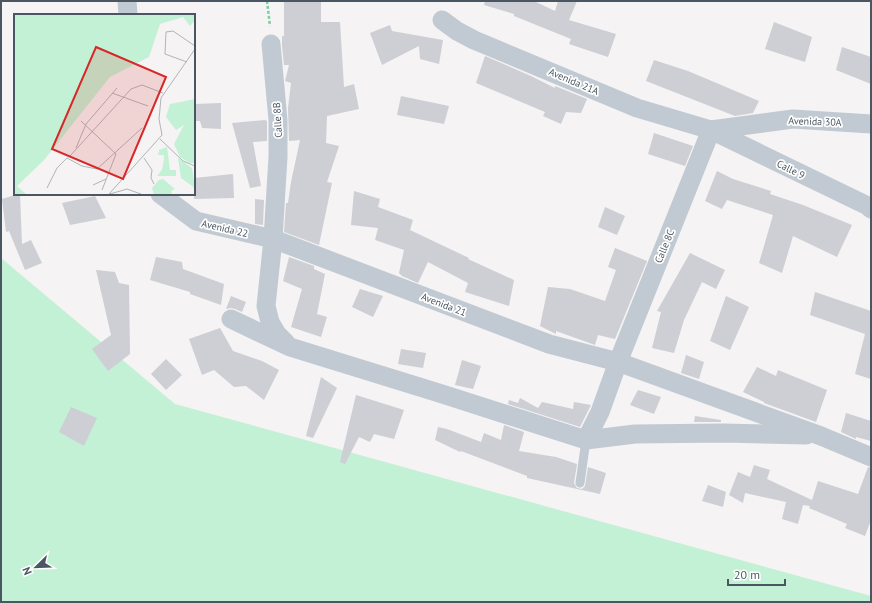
<svg xmlns="http://www.w3.org/2000/svg" width="872" height="603" font-family="'PT Sans',sans-serif">
  <style>
    .green { fill: #c3f1d5 }
    .building { fill: #cdcfd5 }
    .lines { fill: none; stroke-linecap: round; stroke-linejoin: round }
    .path { stroke: #7ad0a6; stroke-width: 2.5; stroke-dasharray: 3 2; stroke-linecap: butt }
    .lane { stroke: #c1cad2; stroke-width: 9 }
    .street { stroke: #c1cad2; stroke-width: 19 }
    .labels { text-anchor: middle; stroke-width: 3.5; stroke-linejoin: round; paint-order: stroke }
    .street-label { font-size: 10px; fill: #4a5661; stroke: #fff }
    .inset-road { fill: none; stroke: #b1b4b9; stroke-width: 1 }
    .view { fill: #d62828; fill-opacity: 0.15; stroke: #d62828; stroke-width: 2 }
    .inset-edge { fill: none; stroke: #4a5661; stroke-width: 2 }
  </style>
  <rect width="100%" height="100%" fill="#f5f3f3"/>
  <!-- green -->
  <path class="green" d="M1,258L175,404L871,596V602H1Z"/>
  <!-- building -->
  <g class="building">
    <path d="M284,1H321V22H340L344,87L354,84L359,109L327,116L326,143L339,146L327,182L332,183L319,245L284,232L286,203H288L291,182L300,140L289,141L288,108L291,83L285,81L289,65H284L282,46V36H284Z"/>
    <path d="M485,1H534L555,11L558,1H577L569,20L616,34L608,57L569,44L571,39L514,16V14L484,5Z"/>
    <path d="M774,22L812,37L805,62L765,49Z"/>
    <path d="M390,25L392,31L443,40L439,64L420,59L419,46L382,65L370,33Z"/>
    <path d="M842,47L871,57V84L836,70Z"/>
    <path d="M485,56L531,76L555,88V86L587,99L581,113L566,112L561,124L543,116L545,112L476,83Z"/>
    <path d="M654,60L688,71L759,101L753,113L735,116L646,81Z"/>
    <path d="M401,96L449,106L444,124L397,115Z"/>
    <path d="M221,103V129L202,128L200,121H194V104Z"/>
    <path d="M265,120L267,121V141L253,142L261,186L250,188L232,123Z"/>
    <path d="M654,133L693,146L685,166L648,154Z"/>
    <path d="M717,171L733,179L771,191L770,194L803,205L852,225L837,257L793,236L782,273L759,263L773,215L727,200L722,209L705,201Z"/>
    <path d="M233,174L234,198L194,199V178Z"/>
    <path d="M354,191L380,199L378,207L413,220L410,230L469,258L468,259L514,280L509,306L465,292L468,283L428,262L418,283L402,276L399,273L404,250L375,240L378,228L351,225Z"/>
    <path d="M18,194H20L22,244L31,240L42,263L25,270L9,231L6,232L2,199Z"/>
    <path d="M95,196L106,218L70,225L62,203Z"/>
    <path d="M255,199L264,200L263,225L255,224Z"/>
    <path d="M605,207L625,216L617,235L598,227Z"/>
    <path d="M615,248L647,261L615,339L598,335L595,345L556,331V334L540,326L548,287L570,289L605,301L616,270L608,267Z"/>
    <path d="M690,253L725,270L716,289L702,282L684,320L674,353L652,348L661,312L657,311Z"/>
    <path d="M156,257L182,262L183,269L224,284L221,305L190,294V292L150,280Z"/>
    <path d="M289,257L314,266V269L325,274L317,314L327,317L321,337L291,327L302,289L283,281Z"/>
    <path d="M96,270L115,272L119,283L129,285L130,354L108,371L92,349L111,335Z"/>
    <path d="M360,289L383,296L373,317L352,307Z"/>
    <path d="M815,292L871,311V379L855,374L865,334L810,315Z"/>
    <path d="M231,296L246,302L242,312L235,309L231,308L226,309Z"/>
    <path d="M726,296L749,307L730,350L710,341Z"/>
    <path d="M220,328L233,351L262,361L279,370L264,400L246,386L234,387L214,370L202,375L189,339Z"/>
    <path d="M401,349L426,353L423,368L398,364Z"/>
    <path d="M686,355L704,362L699,379L681,373Z"/>
    <path d="M166,359L182,375L166,390L151,374Z"/>
    <path d="M462,360L481,366L473,389L455,385Z"/>
    <path d="M757,367L776,376L778,370L827,390L816,422L764,403V402L743,392Z"/>
    <path d="M321,377L337,388L313,438L306,436Z"/>
    <path d="M638,390L661,397L654,414L630,405Z"/>
    <path d="M356,395L404,410L394,439L374,434L370,442L359,437L345,464L340,462Z"/>
    <path d="M520,398L538,408L542,402L573,409L574,402L591,405L580,427L508,404L509,400L518,403Z"/>
    <path d="M71,407L97,418L84,446L59,432Z"/>
    <path d="M846,413L871,421V441L856,437V439L841,432Z"/>
    <path d="M695,416L721,420V422H694Z"/>
    <path d="M504,425L524,432L519,451L556,457L577,464L574,483L577,488L582,489L585,486L588,467L606,473L600,494L527,478V476L461,451L460,452L435,440L438,427L447,429L481,442L484,433L501,440Z"/>
    <path d="M754,465L770,470L767,479L812,500L818,481L858,494L868,467L871,468V520L865,536L845,528L847,524L809,508L810,506L803,505L798,524L782,519L786,502L745,493L743,503L729,495L738,472L750,477Z"/>
    <path d="M708,485L726,492L723,507L702,501Z"/>
  </g>
  <g class="lines">
    <!-- path -->
    <path class="path" d="M267,1L270,26"/>
    <!-- lane -->
    <path class="lane" d="M580,483L586,440"/>
    <!-- street -->
    <g class="street">
      <path d="M127,1L128,15"/>
      <path d="M442,20L457,31L474,40L637,108L711,130L868,206L871,209"/>
      <path d="M271,44L278,120V157L273,239L266,306L270,322L277,334L286,343"/>
      <path d="M711,130L793,119L871,124"/>
      <path d="M160,194L196,221L273,239L549,344L618,362L821,436L871,457"/>
      <path d="M231,319L290,347L439,393L586,440L635,434L724,433L806,435"/>
      <path d="M586,440L600,412L618,362L711,130"/>
    </g>
  </g>
  <g class="labels">
    <!-- street labels -->
    <g class="street-label">
      <text transform="translate(574 81) rotate(23)" y="4">Avenida 21A</text>
      <text transform="translate(277 120) rotate(-93)" y="4">Calle 8B</text>
      <text transform="translate(815 121) rotate(2)" y="4">Avenida 30A</text>
      <text transform="translate(791 169) rotate(26)" y="4">Calle 9</text>
      <text transform="translate(225 228) rotate(13)" y="4">Avenida 22</text>
      <text transform="translate(664 246) rotate(-68)" y="4">Calle 8C</text>
      <text transform="translate(444 304) rotate(21)" y="4">Avenida 21</text>
    </g>
  </g>
  <!-- overview -->
  <g transform="translate(14 14)">
    <rect width="181" height="181" fill="#f5f3f3"/>
    <path d="M0,1H181V6L176,12L169,3L146,10L135,43L96,63L30,146L3,172L12,180H0ZM181,85V149H176L166,143L160,130L170,111L162,116L152,103L156,90ZM153,133L156,156H162V162H143L148,156L150,145V141H144L145,136ZM164,144L178,154L181,174L167,164ZM149,165L161,175L157,177L158,180H140L138,174L145,166Z" fill="#c3f1d5"/>
    <path class="inset-road" d="M173,48L151,40L152,18L159,17L181,32M98,79L134,92M67,107L102,140M146,125L169,147L181,152M62,134L72,110L103,74M55,143L117,75L128,71L149,79M130,144L138,156L137,164L140,170M79,171L92,165M33,174L43,154L53,144L68,152L83,155L128,114M88,176L102,140M95,180L148,121L145,105L147,84L181,35M96,180L113,175L127,180"/>
    <path class="view" d="M82,33L152,63L109,165L38,135Z"/>
    <rect width="181" height="181" class="inset-edge"/>
  </g>
  <!-- border -->
  <rect width="872" height="603" fill="none" stroke="#4a5661" stroke-width="4"/>
  <!-- north arrow -->
  <g transform="translate(36 567) rotate(247)" stroke="#ffffff" stroke-width="3" paint-order="stroke">
  <path d="M0-3L7 15L0 10L-7 15Z" fill="#4a5661"/>
  <text y="-6" font-size="11" font-weight="bold" text-anchor="middle" fill="#4a5661">N</text>
  </g>
  <!-- scale -->
  <path d="M728 579v6h57v-6" fill="none" stroke="#4a5661" stroke-width="2"/>
  <text x="734" y="579" font-size="12" fill="#4a5661" stroke="#ffffff" stroke-width="3" paint-order="stroke">20 m</text>
</svg>
